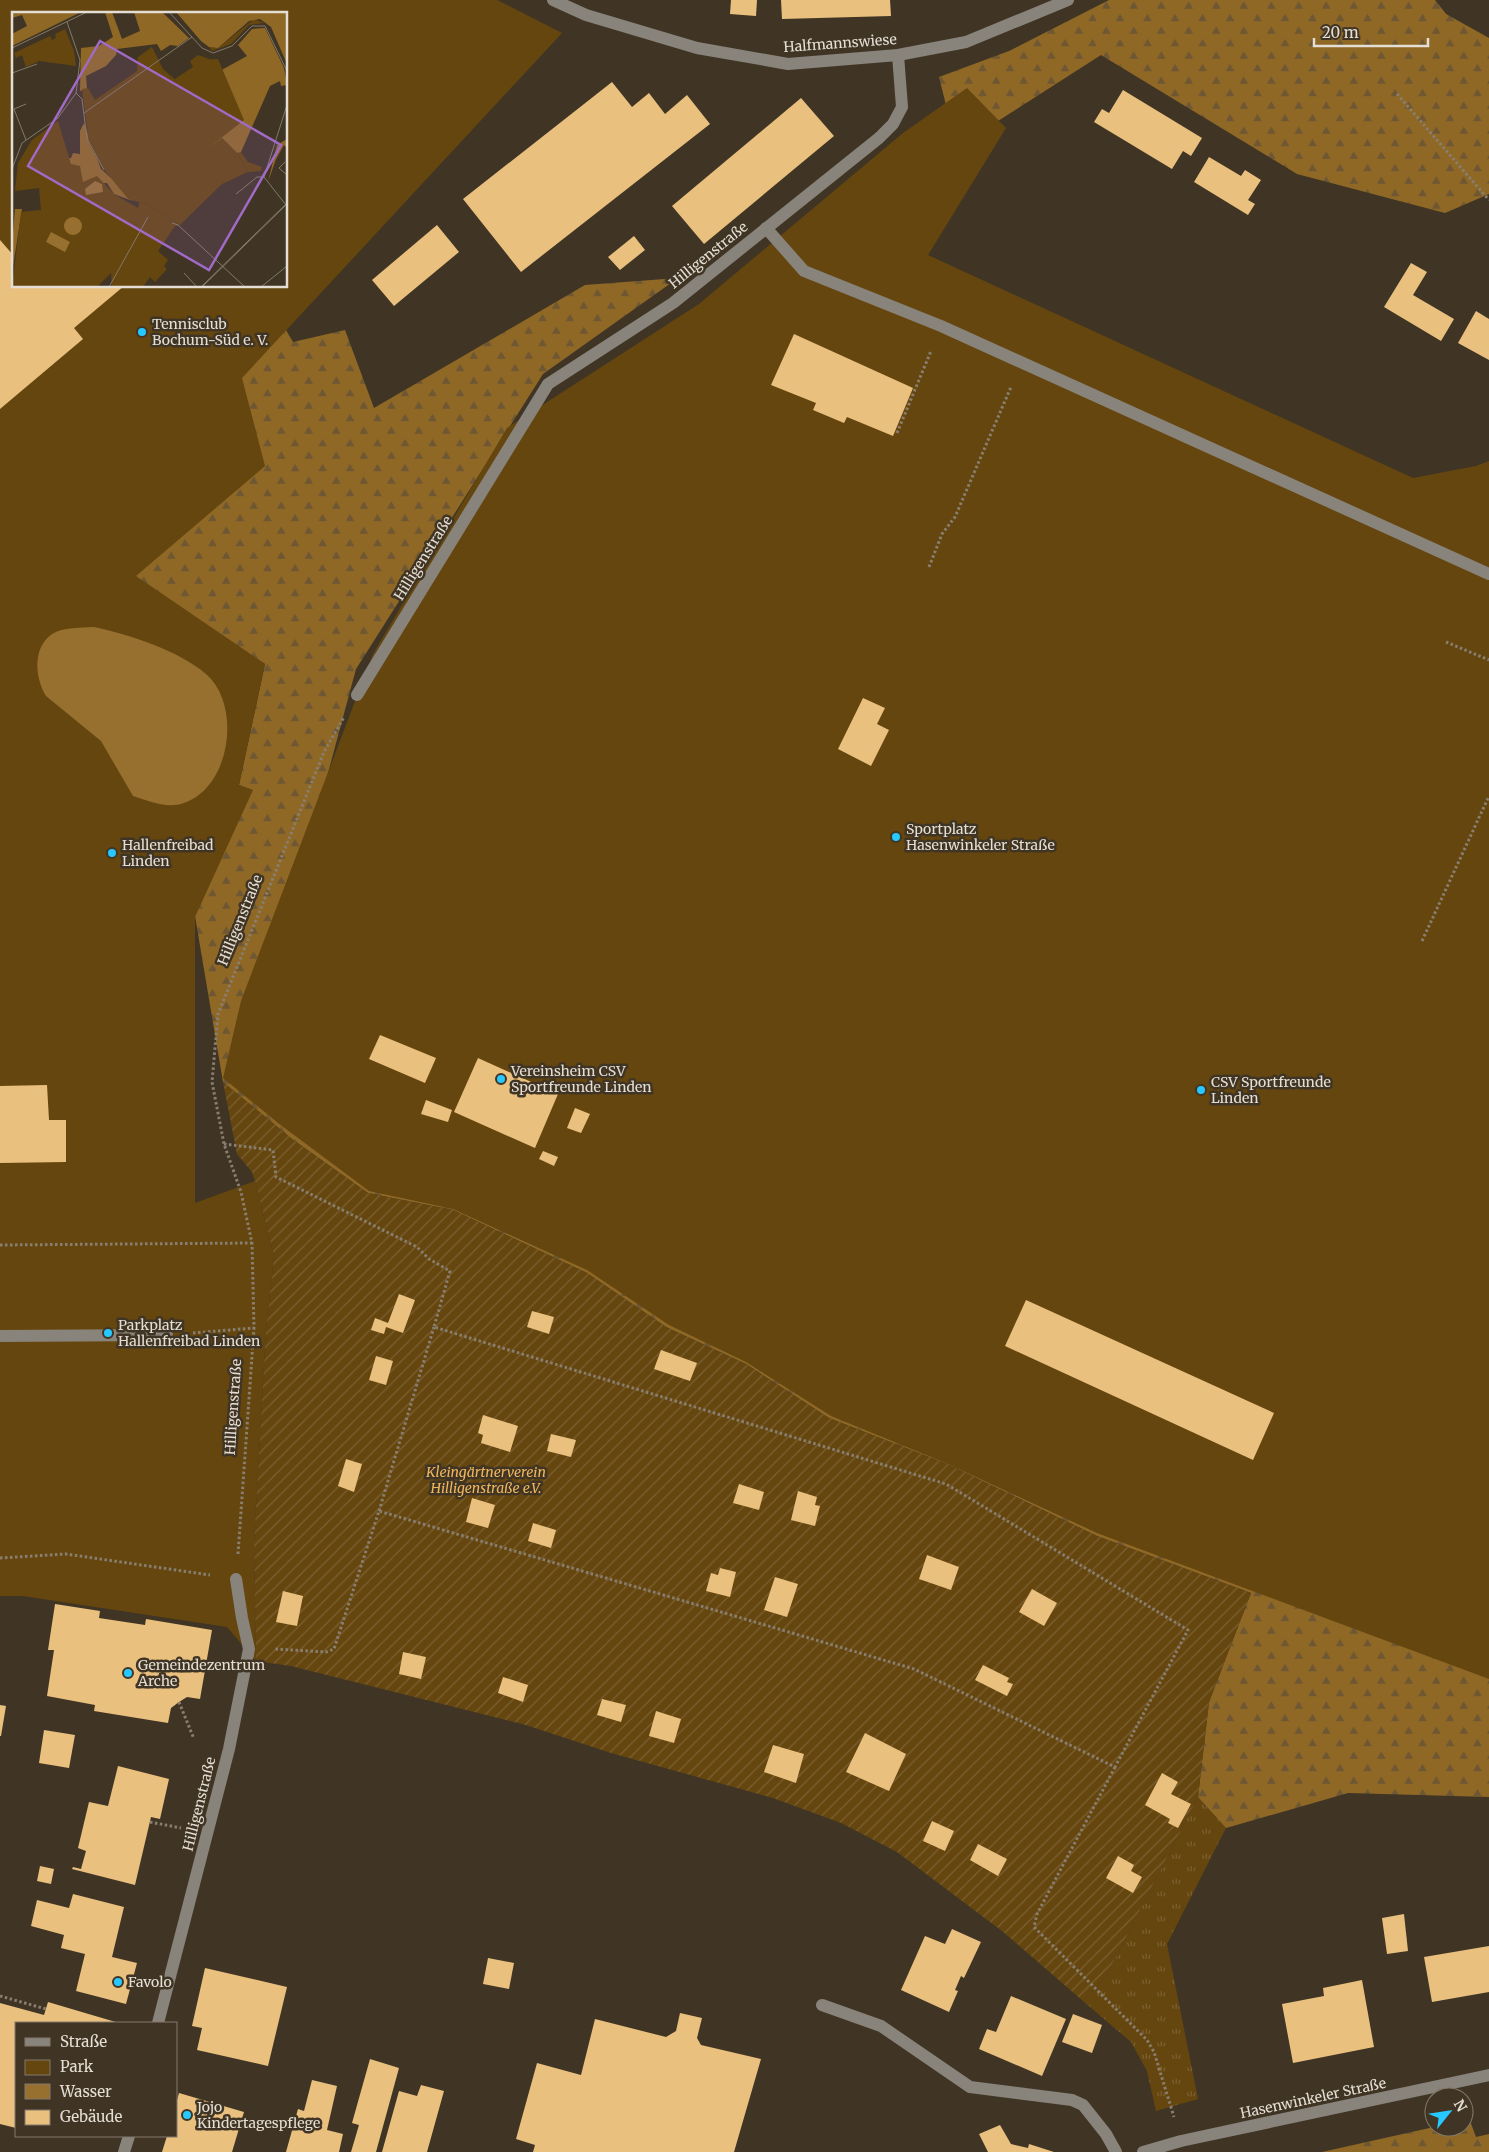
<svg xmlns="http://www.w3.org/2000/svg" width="1489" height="2152" font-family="Merriweather,serif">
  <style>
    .grass { fill: url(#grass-tufts) }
    .forest { fill: url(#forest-firs) }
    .park { fill: #65460f; fill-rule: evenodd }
    .garden { fill: url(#garden-furrows) }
    .water { fill: #97702f }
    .building { fill: #eac07f }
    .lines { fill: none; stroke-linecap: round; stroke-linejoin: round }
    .path { stroke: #887f71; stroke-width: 3; stroke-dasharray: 2.5 2.5; stroke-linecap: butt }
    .minor { stroke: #88837b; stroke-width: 12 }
    .poi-dot { fill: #27c8ff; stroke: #403524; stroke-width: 2 }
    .labels { text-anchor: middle; stroke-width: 5; stroke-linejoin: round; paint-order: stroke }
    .street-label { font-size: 14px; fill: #e5ded4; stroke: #403524 }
    .poi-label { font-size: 14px; fill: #e5ded4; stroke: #403524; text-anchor: start }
    .park-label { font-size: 14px; font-style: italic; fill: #efb75d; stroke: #403524 }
    .inset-road { fill: none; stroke: #82796a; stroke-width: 1 }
    .view { fill: #a06ac6; fill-opacity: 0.15; stroke: #a06ac6; stroke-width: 2.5 }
    .inset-edge { fill: none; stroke: #e5ded4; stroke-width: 2.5 }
  </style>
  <defs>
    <pattern id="grass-tufts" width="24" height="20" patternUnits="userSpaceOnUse" patternTransform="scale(1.25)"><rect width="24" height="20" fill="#65460f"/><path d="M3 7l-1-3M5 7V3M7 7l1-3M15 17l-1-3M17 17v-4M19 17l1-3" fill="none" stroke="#7b6031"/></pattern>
    <pattern id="forest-firs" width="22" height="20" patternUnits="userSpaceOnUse" patternTransform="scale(1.25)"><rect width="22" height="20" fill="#8f6826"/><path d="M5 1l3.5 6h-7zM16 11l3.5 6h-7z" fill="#6e5732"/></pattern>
    <pattern id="garden-furrows" width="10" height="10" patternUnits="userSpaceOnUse" patternTransform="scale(1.25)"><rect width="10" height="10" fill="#65460f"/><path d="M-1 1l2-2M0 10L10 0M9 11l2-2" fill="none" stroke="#7b6031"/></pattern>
  </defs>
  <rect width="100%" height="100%" fill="#403524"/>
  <!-- grass -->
  <path class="grass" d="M1198,1797L1226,1828L1167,1944L1198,2099L1156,2111L1147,2071L1131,2042L1083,2001L1106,1976Z"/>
  <!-- forest -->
  <g class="forest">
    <path d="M1109,0H1435L1446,14L1489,38V194L1445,213L1297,174L1101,55L987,128L950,121L939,77L1009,51Z"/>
    <path d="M678,278L543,374L356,669L321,799L1489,1543V1797L1348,1793L1226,1828L1198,1797L1209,1702L1251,1593L1097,1536L947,1464L829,1418L746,1364L666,1327L587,1273L453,1210L368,1193L292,1139L223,1082L195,916L252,790L239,785L265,664L121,576L260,286L293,342L345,330L374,408L585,285Z"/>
    <path d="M1469,2118L1476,2137L1489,2134V2152H1322L1434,2127H1464V2119Z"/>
  </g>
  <!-- park -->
  <g class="park">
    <path d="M0,0H497L562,33L242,378L265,466L136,576L265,664L239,785L253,790L195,917V1203L255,1181L274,1256L266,1330L254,1542L256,1661L227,1627L23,1596H0ZM14,14H286V286H14Z"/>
    <path d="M967,88L1006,128L928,255L1413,478L1476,466L1489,461V1679L1097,1533L948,1464L831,1416L746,1362L669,1325L587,1270L453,1209L369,1191L278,1123L223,1078L241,1001L373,654L507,428L699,304L903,133Z"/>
  </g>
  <!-- garden -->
  <path class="garden" d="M223,1082L292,1139L368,1193L453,1210L587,1273L666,1327L746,1364L829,1418L947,1464L1097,1536L1251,1593L1209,1702L1198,1797L1106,1976L1083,2001L1002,1931L897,1852L841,1823L773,1798L611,1753L526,1725L291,1666L256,1661L254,1542L266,1330L274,1256L255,1181L252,1172L237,1154Z"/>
  <!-- water -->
  <path class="water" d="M94,627C130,635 178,650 206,674C242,705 231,787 184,803C167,809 149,801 133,796L101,741L46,696C35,678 32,648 52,634C63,627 82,628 94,627Z"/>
  <!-- building -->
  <g class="building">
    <path d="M731,0H757L756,16L730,14Z"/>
    <path d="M781,0H890L891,16L782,19Z"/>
    <path d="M612,82L632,107L649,93L665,114L687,95L710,124L521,272L463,199Z"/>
    <path d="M1123,90L1202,138L1191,156L1183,151L1172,169L1094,122L1102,109L1109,113Z"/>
    <path d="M801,98L834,136L704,244L672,206Z"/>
    <path d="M1209,157L1241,176L1245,170L1261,180L1248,200L1255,204L1248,215L1194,182Z"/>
    <path d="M437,225L459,252L394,306L372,280Z"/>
    <path d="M634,236L645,250L620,270L608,257Z"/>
    <path d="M0,240L14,256V286H124L74,328L83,339L0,409Z"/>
    <path d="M1411,263L1427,272L1413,295L1454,319L1441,341L1384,307Z"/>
    <path d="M1476,311L1489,319V360L1458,343Z"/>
    <path d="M794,334L913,388L893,436L847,417L844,423L813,410L816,403L771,385Z"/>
    <path d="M863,698L885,708L877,724L889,730L871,766L838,749Z"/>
    <path d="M380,1035L436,1058L425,1083L369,1059Z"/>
    <path d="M478,1058L558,1094L535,1148L454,1112Z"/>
    <path d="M47,1085L49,1120H66V1162L0,1163V1086Z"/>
    <path d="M426,1100L452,1110L448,1122L421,1114Z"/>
    <path d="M575,1108L590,1114L581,1133L567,1128Z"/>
    <path d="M543,1151L558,1157L554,1166L539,1159Z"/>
    <path d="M399,1294L415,1300L403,1333L386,1327L384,1334L371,1330L375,1318L388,1323Z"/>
    <path d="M1026,1300L1274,1413L1253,1460L1005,1346Z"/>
    <path d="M532,1311L554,1317L549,1334L527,1327Z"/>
    <path d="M661,1350L697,1363L690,1381L654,1369Z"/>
    <path d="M376,1356L393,1361L386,1385L369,1380Z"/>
    <path d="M483,1415L518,1426L510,1452L481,1443L483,1435L478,1433Z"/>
    <path d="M551,1434L576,1440L571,1457L547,1451Z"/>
    <path d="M346,1459L362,1464L354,1492L338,1486Z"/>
    <path d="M739,1484L764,1492L759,1510L733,1503Z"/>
    <path d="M798,1491L817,1497L815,1505L820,1506L815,1526L791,1520Z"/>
    <path d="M472,1498L495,1505L488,1528L466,1522Z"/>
    <path d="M533,1523L556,1530L551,1548L528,1541Z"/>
    <path d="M927,1555L959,1567L951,1590L919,1579Z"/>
    <path d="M720,1568L736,1572L730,1597L706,1591L711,1573L718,1575Z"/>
    <path d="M775,1577L798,1584L787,1617L764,1610Z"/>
    <path d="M1032,1589L1057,1603L1044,1626L1019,1612Z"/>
    <path d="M283,1591L303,1596L297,1626L276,1622Z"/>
    <path d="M55,1604L100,1611L99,1618L145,1625L146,1619L212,1630L200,1699L187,1697L179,1702L171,1708L168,1723L94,1711L95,1705L47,1696L54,1650H48Z"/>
    <path d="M403,1652L426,1657L421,1679L399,1674Z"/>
    <path d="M983,1665L1009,1678L1007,1682L1013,1684L1007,1696L975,1680Z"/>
    <path d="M503,1677L528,1685L523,1702L498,1693Z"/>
    <path d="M602,1699L626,1705L621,1722L597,1715Z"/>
    <path d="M0,1705L6,1706L1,1736H0Z"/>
    <path d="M656,1711L681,1719L674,1743L649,1736Z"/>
    <path d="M44,1730L75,1735L69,1768L39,1763Z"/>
    <path d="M865,1733L906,1754L889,1791L846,1772Z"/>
    <path d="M773,1745L804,1754L796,1783L764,1772Z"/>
    <path d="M118,1766L169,1779L160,1819L151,1817L135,1885L72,1869L73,1867L81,1869L86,1851L78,1848L89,1802L108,1806Z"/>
    <path d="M1162,1773L1178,1782L1171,1794L1191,1804L1178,1828L1168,1823L1170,1819L1145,1805Z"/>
    <path d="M932,1821L954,1831L945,1851L923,1841Z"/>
    <path d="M978,1844L1007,1859L998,1876L970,1860Z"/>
    <path d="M1118,1856L1134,1865L1131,1871L1142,1877L1133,1893L1106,1878Z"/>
    <path d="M40,1866L54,1869L51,1884L37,1881Z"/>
    <path d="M73,1894L124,1907L112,1957L137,1963L126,2004L76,1991L85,1954L61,1948L64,1935L31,1926L37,1900L69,1908Z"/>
    <path d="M1404,1914L1408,1951L1387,1954L1382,1918Z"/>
    <path d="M952,1929L981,1942L964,1978L961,1976L955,1990L958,1991L949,2012L901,1990L925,1936L945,1944Z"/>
    <path d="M1489,1946V1992L1432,2002L1424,1957Z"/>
    <path d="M488,1958L514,1963L509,1989L483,1984Z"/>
    <path d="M205,1968L287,1987L268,2066L197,2050L202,2028L192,2026Z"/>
    <path d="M1362,1980L1374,2047L1293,2063L1282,2004L1324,1996L1323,1988Z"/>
    <path d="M1011,1996L1066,2019L1042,2076L979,2049L987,2029L996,2032Z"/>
    <path d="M48,2002L119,2023H16V2128L0,2124V2003L44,2015Z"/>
    <path d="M680,2013L702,2018L697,2038L701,2045L761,2059L734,2152H533L535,2145L516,2139L537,2063L581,2075L595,2019L666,2037L676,2031Z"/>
    <path d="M1073,2014L1102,2025L1092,2053L1062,2042Z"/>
    <path d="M370,2059L399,2068L376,2152H351L359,2125L352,2123Z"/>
    <path d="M312,2080L337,2086L327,2130L343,2134L339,2152H286L298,2109L304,2111Z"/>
    <path d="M421,2085L444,2091L427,2152H382L399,2091L417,2096Z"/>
    <path d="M179,2093L244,2112L232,2152H162L167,2136H176V2104Z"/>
    <path d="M1000,2125L1011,2144L1028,2148L1029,2144L1054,2152H988L979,2134Z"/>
  </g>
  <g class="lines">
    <!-- path -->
    <g class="path">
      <path d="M1397,94L1489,200"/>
      <path d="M897,433L931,351"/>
      <path d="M929,567L942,534L955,517L1011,387"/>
      <path d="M1446,642L1489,660"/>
      <path d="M1422,941L1489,796"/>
      <path d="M224,1144L273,1150L276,1177L417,1247L429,1259L450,1271L434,1327L946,1484L1188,1630L1115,1767L914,1669L379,1511L334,1649L326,1652L275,1649"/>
      <path d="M0,1245L252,1243"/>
      <path d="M193,1333L254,1328"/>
      <path d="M379,1511L434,1327"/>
      <path d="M238,1554L254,1328L252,1243L241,1192L224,1144L212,1082L218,1014L324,752L344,717"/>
      <path d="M0,1558L66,1554L210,1575"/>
      <path d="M179,1702L194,1739"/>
      <path d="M1115,1767L1037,1914L1034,1927L1147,2040L1154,2052L1174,2117"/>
      <path d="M150,1822L181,1828"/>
      <path d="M0,1996L46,2009"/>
    </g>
    <!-- minor -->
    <g class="minor">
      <path d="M553,0L586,15L697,48L788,64L898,55L966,42L1068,0"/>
      <path d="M766,228L804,271L941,326L1489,574"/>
      <path d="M357,695L548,384L673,303L879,138L893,124L902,107L898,55"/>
      <path d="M0,1336L167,1335"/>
      <path d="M822,2005L881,2026L970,2087L1072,2100L1083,2105L1106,2134L1116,2152"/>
      <path d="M158,2023L229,1749L249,1649L242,1618L236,1579"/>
      <path d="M124,2152L129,2136"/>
      <path d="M1143,2152L1181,2141L1489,2075"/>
    </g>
  </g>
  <!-- markers -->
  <g class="poi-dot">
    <circle cx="142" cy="332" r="5"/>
    <circle cx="896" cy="837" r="5"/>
    <circle cx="112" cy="853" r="5"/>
    <circle cx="501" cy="1079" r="5"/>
    <circle cx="1201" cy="1090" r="5"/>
    <circle cx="108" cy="1333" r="5"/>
    <circle cx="128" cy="1673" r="5"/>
    <circle cx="118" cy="1982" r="5"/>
    <circle cx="187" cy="2115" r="5"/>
  </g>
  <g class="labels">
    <!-- street labels -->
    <g class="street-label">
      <text transform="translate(840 43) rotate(-4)" y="5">Halfmannswiese</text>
      <text transform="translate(708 255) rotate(-39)" y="5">Hilligenstraße</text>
      <text transform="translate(423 558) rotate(-58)" y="5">Hilligenstraße</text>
      <text transform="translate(240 920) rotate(-68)" y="5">Hilligenstraße</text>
      <text transform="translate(233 1407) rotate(-86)" y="5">Hilligenstraße</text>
      <text transform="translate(199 1804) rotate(-76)" y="5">Hilligenstraße</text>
      <text transform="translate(1313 2098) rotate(-12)" y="5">Hasenwinkeler Straße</text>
    </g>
    <!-- poi labels -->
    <g class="poi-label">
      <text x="152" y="329">Tennisclub<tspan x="152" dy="16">Bochum-Süd e. V.</tspan></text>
      <text x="906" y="834">Sportplatz<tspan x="906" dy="16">Hasenwinkeler Straße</tspan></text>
      <text x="122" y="850">Hallenfreibad<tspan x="122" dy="16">Linden</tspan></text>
      <text x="511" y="1076">Vereinsheim CSV<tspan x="511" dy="16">Sportfreunde Linden</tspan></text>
      <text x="1211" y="1087">CSV Sportfreunde<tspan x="1211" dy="16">Linden</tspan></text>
      <text x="118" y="1330">Parkplatz<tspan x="118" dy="16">Hallenfreibad Linden</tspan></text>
      <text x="138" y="1670">Gemeindezentrum<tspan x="138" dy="16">Arche</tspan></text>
      <text x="128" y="1987">Favolo</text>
      <text x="197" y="2112">Jojo<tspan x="197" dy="16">Kindertagespflege</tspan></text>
    </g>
    <!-- park labels -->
    <g class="park-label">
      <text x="486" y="1477">Kleingärtnerverein<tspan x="486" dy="16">Hilligenstraße e.V.</tspan></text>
    </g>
  </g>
  <!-- overview -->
  <g transform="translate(12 12)">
    <rect width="275" height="275" fill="#403524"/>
    <path d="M242,7L252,11L237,13L219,32L200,39L197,35L206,36ZM53,17L62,39L64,54L27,49L14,55L10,43L4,46L2,41L38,24L40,28L44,26L43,22ZM186,43L203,49L167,73L163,67L181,55L178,49ZM229,140L236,150L250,155L249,159L236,160L225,141Z" fill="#65460f"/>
    <path d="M0,0H69L0,34V22L15,14L10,3L0,6ZM93,0H100L110,27L128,19L122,0H150L177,26L166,34L158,33L149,39L145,32L105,37L104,43L94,54L74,64L75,77L68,79L69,36L87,34L101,25ZM164,0H275V52L259,15L248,7L237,9L206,36L197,35L189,29ZM253,16L272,56L275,73L269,74L268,69L258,74L229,140L225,141L211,127L134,181L118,188L102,182L95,171L70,172L36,146H59L61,141L68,142V119L72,111L89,157L99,166L206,60L235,44L226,33L240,17ZM275,127V136L272,133L264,147L256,170L265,133ZM3,197H10L0,261V233Z" fill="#8f6826"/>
    <path d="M140,35L151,57L167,71L184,60L182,48L206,47L232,108L175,153L134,181L117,188L89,154L77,132L70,77L76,76L83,88L125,59L126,45ZM46,109L59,152L68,154L71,170L85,164L102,182L126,196L127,190L135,192L168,213L163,214L146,239L156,248L152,254L155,257L143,270L138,265L131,275H100L99,261L85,275H0L9,200L29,198L27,176L3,179L6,151L20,128Z" fill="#65460f"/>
    <path d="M210,126L225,141L236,160L210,172L168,213L135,192L118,188L134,181Z" fill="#65460f"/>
    <path d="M83,169L90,172L91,180L74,183L73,177ZM52 214a9 9 0 1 1 18 0a9 9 0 1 1-18 0ZM39,220L58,230L53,240L34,230Z" fill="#97702f"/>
    <path class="inset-road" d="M157,0L190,36L201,41L220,34L240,14H253L275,59M0,36L75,0M0,61L25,52M64,81L70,87L75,127L92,158M72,101L180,25M14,128L2,97L14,92M273,150L267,156L275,163M0,157L10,131L46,106L64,81L68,48L55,10M0,168V212M224,182L245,165H252M274,193L252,165L275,93M160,211L166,213L233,275M172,261L185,275M97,275L136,205M189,275L275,191M190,275L275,192M249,275L275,254"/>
    <path class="view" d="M88,29L269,133L197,258L16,154Z"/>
    <rect width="275" height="275" class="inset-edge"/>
  </g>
  <!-- legend -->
  <rect x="15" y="2022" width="162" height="115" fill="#403524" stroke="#82796a"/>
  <rect x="25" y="2038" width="25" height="8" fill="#88837b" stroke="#82796a"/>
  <text x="60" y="2047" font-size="15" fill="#e5ded4">Straße</text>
  <rect x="25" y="2060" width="25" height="15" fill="#65460f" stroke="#82796a"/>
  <text x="60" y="2072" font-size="15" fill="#e5ded4">Park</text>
  <rect x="25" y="2084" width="25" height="15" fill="#97702f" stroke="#82796a"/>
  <text x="60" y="2097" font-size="15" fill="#e5ded4">Wasser</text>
  <rect x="25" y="2110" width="25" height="15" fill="#eac07f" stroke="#82796a"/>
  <text x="60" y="2122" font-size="15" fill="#e5ded4">Gebäude</text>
  <!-- north arrow -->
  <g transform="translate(1449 2112) rotate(60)"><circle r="24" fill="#403524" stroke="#82796a"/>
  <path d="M0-4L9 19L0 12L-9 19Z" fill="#27c8ff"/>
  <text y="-8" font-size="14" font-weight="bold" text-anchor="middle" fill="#e5ded4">N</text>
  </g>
  <!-- scale -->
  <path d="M1314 38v8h114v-8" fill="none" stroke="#e5ded4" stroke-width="2.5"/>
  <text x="1322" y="38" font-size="15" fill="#e5ded4" stroke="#403524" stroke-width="4" paint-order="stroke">20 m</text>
</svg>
